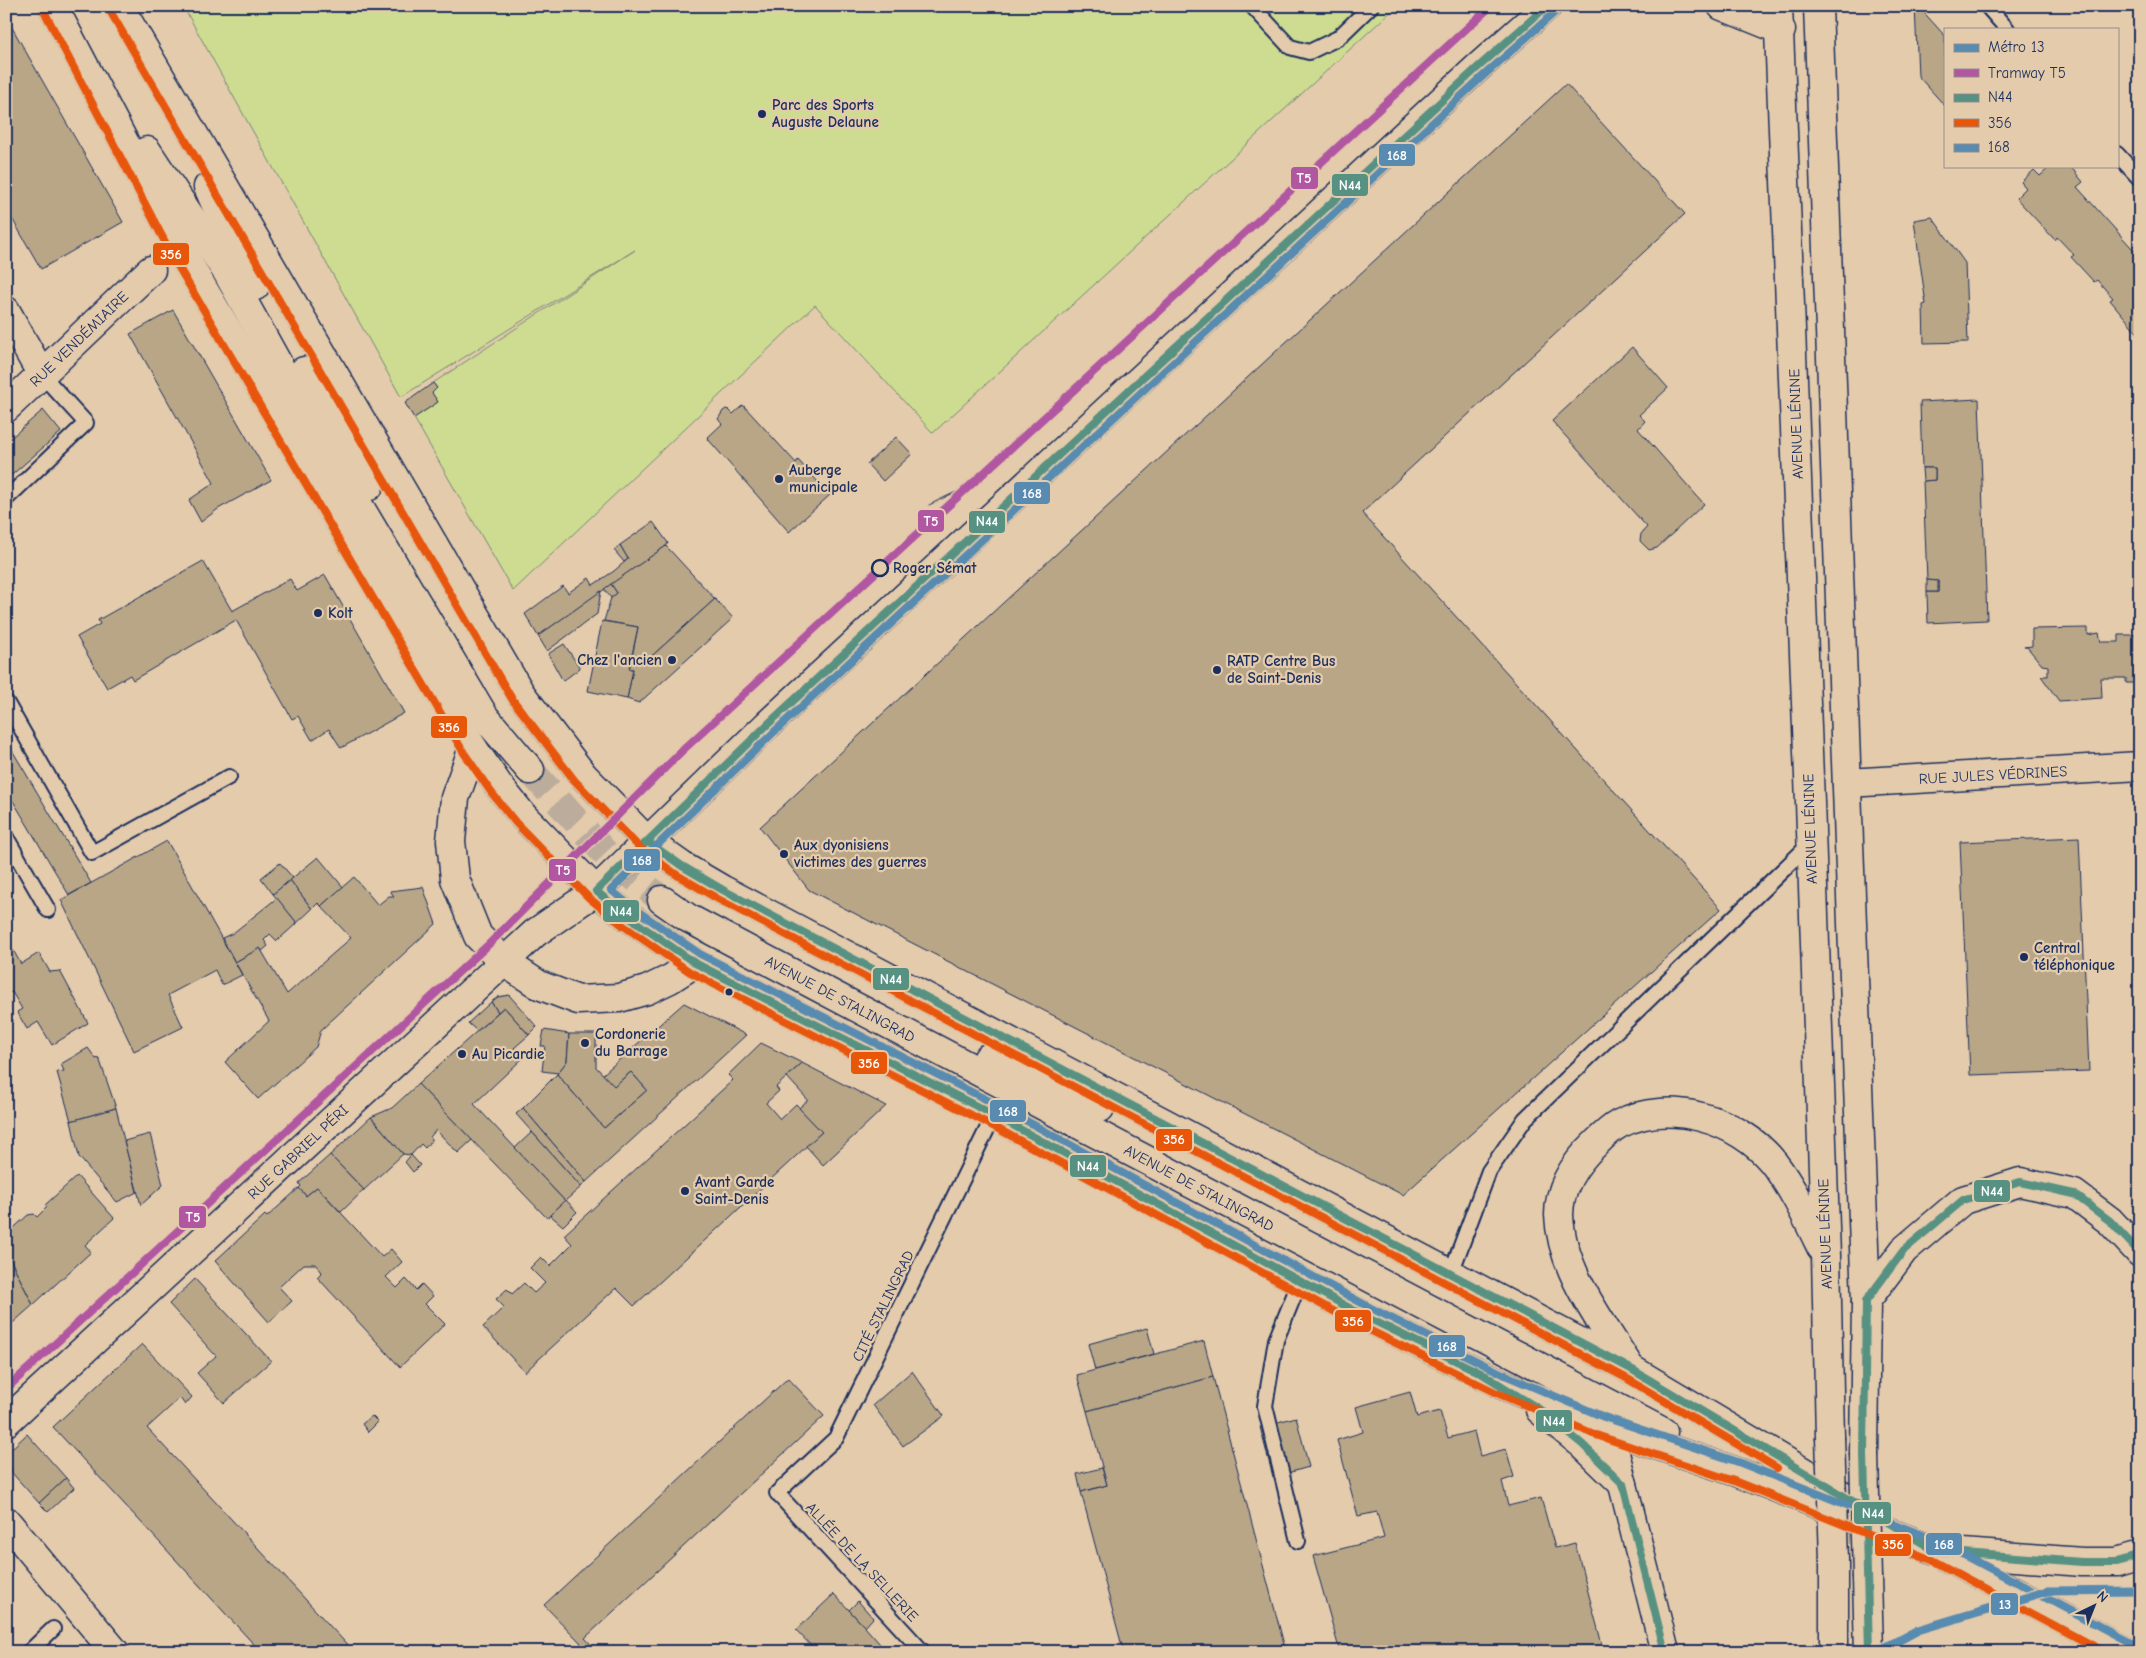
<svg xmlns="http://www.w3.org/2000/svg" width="2146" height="1658" font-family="'Comic Neue',sans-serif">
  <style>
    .green { fill: #cddc90; stroke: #748677 }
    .building { fill: #b8a687; stroke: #1b2f5e }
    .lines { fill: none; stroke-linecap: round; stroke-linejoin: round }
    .primary-tunnel { stroke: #bcac9c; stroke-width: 28; stroke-dasharray: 28 14; stroke-linecap: butt }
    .service-casing { stroke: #1b2f5e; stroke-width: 18 }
    .minor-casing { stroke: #1b2f5e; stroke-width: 31 }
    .tertiary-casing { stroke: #1b2f5e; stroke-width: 31 }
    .primary-casing { stroke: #1b2f5e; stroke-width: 31 }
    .service { stroke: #e4cbac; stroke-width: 14 }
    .minor { stroke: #e4cbac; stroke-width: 28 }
    .tertiary { stroke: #e4cbac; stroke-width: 28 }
    .primary { stroke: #e4cbac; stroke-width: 28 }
    .tram { stroke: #1b2f5e; stroke-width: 1 }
    .primary-bridge-casing { stroke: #1b2f5e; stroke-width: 31; stroke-linecap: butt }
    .primary-bridge { stroke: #e4cbac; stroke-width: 28 }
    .bus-1-casing { stroke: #e4cbac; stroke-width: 11 }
    .bus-2-casing { stroke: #e4cbac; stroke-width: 11 }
    .bus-3-casing { stroke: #e4cbac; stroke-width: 11 }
    .bus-1 { stroke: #579182; stroke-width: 8 }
    .bus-2 { stroke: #e85609; stroke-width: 8 }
    .bus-3 { stroke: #598bb0; stroke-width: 8 }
    .tram-1-casing { stroke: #e4cbac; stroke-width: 11 }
    .tram-1 { stroke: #b156a1; stroke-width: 8 }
    .metro-1-casing { stroke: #e4cbac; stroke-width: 12 }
    .metro-1 { stroke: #598bb0; stroke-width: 9 }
    .poi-dot { fill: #1b2f5e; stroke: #e4cbac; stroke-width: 2 }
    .stop-dot { fill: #e4cbac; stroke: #1b2f5e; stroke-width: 2.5 }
    .labels { text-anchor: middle; stroke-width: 4.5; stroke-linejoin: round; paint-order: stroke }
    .poi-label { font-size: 15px; font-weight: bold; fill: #1b2f5e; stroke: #e4cbac; text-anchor: start }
    .street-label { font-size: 15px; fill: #1b2f5e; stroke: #e4cbac }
    .stop-label { font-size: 15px; font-weight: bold; fill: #1b2f5e; stroke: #e4cbac; text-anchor: start }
    .line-badge { stroke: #e4cbac; stroke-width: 2 }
    .badge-label { font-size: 14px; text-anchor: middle; font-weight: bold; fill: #fff }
  </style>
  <rect width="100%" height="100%" fill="#e4cbac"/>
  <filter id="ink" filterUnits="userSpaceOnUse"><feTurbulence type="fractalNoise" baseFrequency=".02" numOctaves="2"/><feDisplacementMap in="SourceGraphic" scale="10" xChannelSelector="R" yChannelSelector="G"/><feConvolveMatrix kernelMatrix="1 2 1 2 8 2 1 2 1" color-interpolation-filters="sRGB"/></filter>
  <g filter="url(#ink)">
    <!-- green -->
    <path class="green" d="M183,6H1397L933,433L815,305L513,591L414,418L438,402L432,393L437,388L433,383L635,250L401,397Z"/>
    <!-- building -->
    <g class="building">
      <path d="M1915,6H1918L1945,36V106L1918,76Z"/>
      <path d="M6,17L123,222L41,269L6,208Z"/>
      <path d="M1566,84L1685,214L1362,513L1721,909L1403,1195L809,890L760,827Z"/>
      <path d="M2051,166H2070L2083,182L2077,187L2140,257V336L2110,300L2113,298L2097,280L2094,282L2071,257L2074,255L2057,237L2055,240L2016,198L2026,188L2021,182L2034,170L2040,176Z"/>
      <path d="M1932,217L1965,263L1968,342L1924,343L1923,305L1926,304L1914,220Z"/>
      <path d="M173,310L271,480L218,509L201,522L189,500L214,483L130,334Z"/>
      <path d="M1632,347L1668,388L1639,415L1645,421L1638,429L1704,504L1657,548L1649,550L1640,541L1641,534L1647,527L1552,421Z"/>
      <path d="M433,383L437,388L432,393L438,402L414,418L405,403Z"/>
      <path d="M1979,399L1987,620L1928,623L1927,592H1938V581L1927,580L1923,481L1935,480V468H1922L1920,402Z"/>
      <path d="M743,405L796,463L798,460L830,495L789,532L707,438L722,424L718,419L723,411L726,409L729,410L733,414Z"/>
      <path d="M43,410L61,432L6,480V442Z"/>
      <path d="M896,437L912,454L883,481L867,464Z"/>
      <path d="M1922,468H1935V480L1923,481Z"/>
      <path d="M653,522L668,543L666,546L538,636L525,614L563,586L568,593L589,578L593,585L614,571L628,559L620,545Z"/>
      <path d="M620,545L628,559L624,562L614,550Z"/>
      <path d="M666,546L715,599L644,663L631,662L638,627L604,621L611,598L617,593L611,584Z"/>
      <path d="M203,561L232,611L290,579L297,591L325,575L404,713L341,748L329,729L312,740L298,716L292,719L236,620L133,680L130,675L107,688L77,637L100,624L98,620Z"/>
      <path d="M1927,580L1938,581V592H1927Z"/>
      <path d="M611,584L617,593L611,598L604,589Z"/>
      <path d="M601,591L597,614L547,651L538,636Z"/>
      <path d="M715,599L733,618L639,703L627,699L633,669H629L631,662L644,663Z"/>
      <path d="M602,621L638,627L629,669H633L627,699L588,691Z"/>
      <path d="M2088,628V635L2099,633L2101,642H2119V635H2140V683H2126V678H2101L2102,698L2059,701L2041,676H2048V666L2042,665L2027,647H2024L2032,646V629Z"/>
      <path d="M564,644L580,668L563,681L548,654Z"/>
      <path d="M6,740L91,883L69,895L6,789Z"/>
      <path d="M2079,837L2089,1071L1970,1075L1960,842Z"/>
      <path d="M167,841L242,975L222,985L215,970L168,995L183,1027L134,1051L61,900Z"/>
      <path d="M318,857L343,887L321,906L318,903L312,909L290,880Z"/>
      <path d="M280,863L293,878L273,894L261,878Z"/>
      <path d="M354,877L378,905L389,896H394L390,891L423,887L436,924L321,1030L316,1047L258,1099L225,1062L269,1021L235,962L260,948L287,994L351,938L321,906Z"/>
      <path d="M290,880L312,909L297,923L273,894Z"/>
      <path d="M277,898L297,923L277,941L270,934L264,940L268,946L262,951L260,948L235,962L222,938L233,933Z"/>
      <path d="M13,950L21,964L39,953L50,972L60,971L88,1023L52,1045L38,1022L27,1029L17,1012L22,1009L12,992L6,994V972L8,971L6,954Z"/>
      <path d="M509,995L537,1027L529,1035L504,1007L498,1012L491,1002L498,997Z"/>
      <path d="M491,1002L498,1012L477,1031L468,1023Z"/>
      <path d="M684,1003L746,1035L586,1182L523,1108L557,1074L604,1128L647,1090L631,1072L614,1086L602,1075Z"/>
      <path d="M504,1007L529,1035L514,1048L523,1058L474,1104L565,1201L547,1218L418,1084Z"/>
      <path d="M544,1030L569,1034L567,1061L558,1073L542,1071L545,1046H541Z"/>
      <path d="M569,1034H596V1067L614,1086L631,1072L647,1090L604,1128L557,1074L567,1061Z"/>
      <path d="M761,1043L802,1063L776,1087L779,1091L766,1103L780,1119L796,1104L822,1132L634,1306L616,1288L525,1372L483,1327L504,1307L496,1299L507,1289L512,1294L524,1283L534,1293L545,1283L530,1268L541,1257L550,1266L572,1244L564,1235L733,1080L728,1075Z"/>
      <path d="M88,1048L96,1059L99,1058L116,1108L71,1121L57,1072L64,1071L61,1064Z"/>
      <path d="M802,1063L886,1106L823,1165L806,1146L822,1132L799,1108L808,1100L787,1077Z"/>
      <path d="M418,1084L472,1140L458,1153L436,1130L430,1137L432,1140L425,1148L421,1144L411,1155L403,1154L371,1117L392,1108Z"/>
      <path d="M116,1108L137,1192L117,1202L79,1157L71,1121Z"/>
      <path d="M523,1108L586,1182L581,1187L516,1114Z"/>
      <path d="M371,1117L403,1154L364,1190L330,1155Z"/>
      <path d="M532,1132L581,1187L565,1201L515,1148Z"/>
      <path d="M150,1134L163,1185L141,1205L124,1141Z"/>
      <path d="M330,1155L364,1190L341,1212L317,1187L306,1196L299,1188L301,1186L299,1183Z"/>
      <path d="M411,1155L420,1165L413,1172L405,1162Z"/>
      <path d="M77,1176L114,1218L85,1245L91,1252L33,1305L6,1251V1235L28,1215L34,1214L37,1217L47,1207L45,1205Z"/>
      <path d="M317,1187L382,1257L391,1249L402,1262L386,1277L397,1288L406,1279L416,1290L422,1284L433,1296L425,1304L445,1324L400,1367L317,1277L322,1272L315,1264H304L279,1287L292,1301L269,1322L215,1261L265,1215L267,1217L299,1188L306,1196Z"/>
      <path d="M566,1200L577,1212L563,1226L550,1215Z"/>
      <path d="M6,1251L33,1305L6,1329Z"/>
      <path d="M195,1279L271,1361L224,1403L197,1373L216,1356L169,1304Z"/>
      <path d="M1147,1328L1154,1354L1095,1370L1088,1344Z"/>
      <path d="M1204,1341L1213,1377L1087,1411L1077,1375Z"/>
      <path d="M142,1344L192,1397L185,1405L180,1398L147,1428L354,1652H261L53,1427Z"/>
      <path d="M912,1371L944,1416L903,1446L873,1405Z"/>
      <path d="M1213,1377L1286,1652H1127L1122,1646L1081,1492L1107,1485L1087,1411Z"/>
      <path d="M788,1378L824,1416L585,1638L598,1652H572L581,1643L544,1605Z"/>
      <path d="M1410,1392L1417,1417L1440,1411L1448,1438L1474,1431L1480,1456L1506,1449L1514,1477L1502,1481L1508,1506L1541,1498L1555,1548L1575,1543L1604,1652H1340L1313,1556L1384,1538L1377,1512L1358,1516L1337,1440L1363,1432L1356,1407Z"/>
      <path d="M372,1416L378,1422L368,1432L362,1424Z"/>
      <path d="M1296,1417L1309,1467L1273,1477L1260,1427Z"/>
      <path d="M27,1434L66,1478L39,1503L12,1473L8,1452Z"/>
      <path d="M1102,1468L1107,1485L1081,1492L1077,1474Z"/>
      <path d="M66,1478L74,1488L48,1512L39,1503Z"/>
      <path d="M834,1594L865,1627L887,1652H817L796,1630Z"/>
      <path d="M858,1601L873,1618L865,1627L849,1610Z"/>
    </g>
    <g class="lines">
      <!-- primary-tunnel -->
      <path class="primary-tunnel" d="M530,770L605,853L662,900"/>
      <!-- service casing -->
      <g class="service-casing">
        <g id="service">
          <path d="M1252,6L1290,47L1309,52L1338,38L1371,6"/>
          <path d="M1987,6L2007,29"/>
          <path d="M2117,154L2140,179"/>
          <path d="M6,499L86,423L42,375"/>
          <path d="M6,702L92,853L229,777"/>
          <path d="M6,837L48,910"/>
          <path d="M1451,1273L1489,1171L1525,1119L1811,843"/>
          <path d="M1298,1541L1265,1406L1276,1340L1300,1281"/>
          <path d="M29,1652L53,1629"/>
          <path d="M923,1652L777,1493L836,1438L994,1115"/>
        </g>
      </g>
      <!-- minor casing -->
      <g class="minor-casing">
        <g id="minor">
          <path d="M6,311L42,375"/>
          <path d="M6,408L151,270"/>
          <path d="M473,748L455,798L451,841L455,879L478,936L504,962L539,985L578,1000L619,998L647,990L670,979L695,963"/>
          <path d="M1847,783L2140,766"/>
          <path d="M6,1521L115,1652"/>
        </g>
      </g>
      <!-- tertiary casing -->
      <g class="tertiary-casing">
        <g id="tertiary">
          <path d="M1722,6L1781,30"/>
          <path d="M6,1422L535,933L596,891L767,725L1476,69L1547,6"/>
        </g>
      </g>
      <!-- primary casing -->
      <g class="primary-casing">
        <g id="primary">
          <path d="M53,6L184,256L473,748L499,786L524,817L596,891L627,916L695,963L994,1115L1366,1317L1501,1384L1600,1426L1737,1472L1936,1551L2082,1562H2117L2140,1555"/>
          <path d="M119,6L521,694L583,775L648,842L682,866L723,890L1631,1369L1849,1499"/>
          <path d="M1778,6L1810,802L1826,1256L1830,1437"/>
          <path d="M1818,6L1866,1301L1864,1453"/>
          <path d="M147,151L227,272L324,447L484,716L530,770"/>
          <path d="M208,187L240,260L255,286"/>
          <path d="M304,371L369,486"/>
          <path d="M662,900L688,918L818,987L1663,1432"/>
          <path d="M988,1058L1100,1108"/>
          <path d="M1866,1301L1904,1250L1963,1200L2020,1182L2074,1194L2110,1221L2140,1253"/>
          <path d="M1630,1368C1602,1322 1561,1271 1559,1215C1559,1187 1576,1162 1596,1143C1603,1136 1610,1129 1619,1124C1669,1098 1738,1119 1773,1162C1793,1188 1807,1218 1821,1247"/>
          <path d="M1540,1410L1582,1444L1623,1484"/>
          <path d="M1594,1419L1614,1449L1665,1652"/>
          <path d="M1946,1556L2126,1652"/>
          <path d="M1834,1560V1652"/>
          <path d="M1867,1578L1869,1652"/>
        </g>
      </g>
      <!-- service -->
      <use href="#service" class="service"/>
      <!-- minor -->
      <use href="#minor" class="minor"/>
      <!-- tertiary -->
      <use href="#tertiary" class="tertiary"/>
      <!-- primary -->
      <use href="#primary" class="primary"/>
      <!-- tram -->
      <path class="tram" d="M929,505L972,484"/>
      <!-- primary-bridge casing -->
      <g class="primary-bridge-casing">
        <g id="primary-bridge">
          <path d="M1830,1437L1834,1560"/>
          <path d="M1864,1453L1867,1578"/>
        </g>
      </g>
      <!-- primary-bridge -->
      <use href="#primary-bridge" class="primary-bridge"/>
      <!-- bus-1 casing -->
      <g class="bus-1-casing">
        <g id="bus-1">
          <path d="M1547,6L1476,69L767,725L596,891L627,916L695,963L994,1115L1366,1317L1481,1373L1539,1409L1582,1444L1623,1484L1665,1652"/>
          <path d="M648,842L682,866L723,890L1631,1369L1936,1551L2082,1562H2117L2140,1555"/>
          <path d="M1869,1652L1864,1453L1866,1301L1904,1250L1963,1200L2020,1182L2074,1194L2110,1221L2140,1253"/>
        </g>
      </g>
      <!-- bus-2 casing -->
      <g class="bus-2-casing">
        <g id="bus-2">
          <path d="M44,11L175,261L464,753L491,792L516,823L589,898L621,924L690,972L989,1124L1361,1326L1497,1393L1596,1435L1734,1481L1932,1560L2104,1652"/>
          <path d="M110,11L512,699L575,781L641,849L677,875L718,899L1626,1378L1777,1468"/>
        </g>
      </g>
      <!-- bus-3 casing -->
      <g class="bus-3-casing">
        <path id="bus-3" d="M1554,13L1483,76L774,732L611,890L633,908L700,954L999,1106L1371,1308L1505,1375L1604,1417L1741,1463L1940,1542L2131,1643"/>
      </g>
      <!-- bus-1 -->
      <use href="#bus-1" class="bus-1"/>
      <!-- bus-2 -->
      <use href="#bus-2" class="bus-2"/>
      <!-- bus-3 -->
      <use href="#bus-3" class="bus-3"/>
      <!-- tram-1 casing -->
      <g class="tram-1-casing">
        <path id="tram-1" d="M6,1389L487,946L684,749L1491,6"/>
      </g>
      <!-- tram-1 -->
      <use href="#tram-1" class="tram-1"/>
      <!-- metro-1 casing -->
      <g class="metro-1-casing">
        <path id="metro-1" d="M1877,1652L1918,1630L2048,1591L2140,1590"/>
      </g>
      <!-- metro-1 -->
      <use href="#metro-1" class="metro-1"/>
    </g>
  </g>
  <!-- markers -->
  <g class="poi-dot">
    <circle cx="762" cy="114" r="5"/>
    <circle cx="779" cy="479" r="5"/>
    <circle cx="318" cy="613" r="5"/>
    <circle cx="672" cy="660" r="5"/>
    <circle cx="1217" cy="670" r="5"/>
    <circle cx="784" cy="854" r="5"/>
    <circle cx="2024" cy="957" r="5"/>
    <circle cx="729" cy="992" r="4.5"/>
    <circle cx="585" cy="1043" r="5"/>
    <circle cx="462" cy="1054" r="5"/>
    <circle cx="685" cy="1191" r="5"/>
  </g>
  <circle class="stop-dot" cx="880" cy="568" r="8"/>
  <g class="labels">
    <!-- poi labels -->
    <g class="poi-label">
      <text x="772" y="110">Parc des Sports<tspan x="772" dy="17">Auguste Delaune</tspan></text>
      <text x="789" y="475">Auberge<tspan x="789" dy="17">municipale</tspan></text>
      <text x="328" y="618">Kolt</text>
      <text x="662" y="665" text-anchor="end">Chez l'ancien</text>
      <text x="1227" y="666">RATP Centre Bus<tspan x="1227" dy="17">de Saint-Denis</tspan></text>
      <text x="794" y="850">Aux dyonisiens<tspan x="794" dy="17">victimes des guerres</tspan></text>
      <text x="2034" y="953">Central<tspan x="2034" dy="17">téléphonique</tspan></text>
      <text x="595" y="1039">Cordonerie<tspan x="595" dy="17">du Barrage</tspan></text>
      <text x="472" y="1059">Au Picardie</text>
      <text x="695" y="1187">Avant Garde<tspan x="695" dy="17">Saint-Denis</tspan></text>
    </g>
    <!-- street labels -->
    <g class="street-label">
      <text transform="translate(79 339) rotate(-44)" y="5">RUE VENDÉMIAIRE</text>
      <text transform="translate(1796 424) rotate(-92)" y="5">AVENUE LÉNINE</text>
      <text transform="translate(1993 775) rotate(-3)" y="5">RUE JULES VÉDRINES</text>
      <text transform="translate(1810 829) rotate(-92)" y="5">AVENUE LÉNINE</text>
      <text transform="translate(840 999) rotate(28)" y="5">AVENUE DE STALINGRAD</text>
      <text transform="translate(298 1152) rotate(-43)" y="5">RUE GABRIEL PÉRI</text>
      <text transform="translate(1199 1188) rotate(28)" y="5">AVENUE DE STALINGRAD</text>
      <text transform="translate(1825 1234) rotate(-92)" y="5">AVENUE LÉNINE</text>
      <text transform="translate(883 1306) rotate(-64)" y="5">CITÉ STALINGRAD</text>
      <text transform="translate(862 1562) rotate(47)" y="5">ALLÉE DE LA SELLERIE</text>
    </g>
    <!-- stop labels -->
    <g class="stop-label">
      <text x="893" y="573">Roger Sémat</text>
    </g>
  </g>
  <g class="line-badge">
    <rect x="1378" y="143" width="38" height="24" rx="5" fill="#598bb0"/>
    <rect x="1290" y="166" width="29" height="24" rx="5" fill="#b156a1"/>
    <rect x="1331" y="173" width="38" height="24" rx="5" fill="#579182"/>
    <rect x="152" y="242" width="38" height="24" rx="5" fill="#e85609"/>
    <rect x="1013" y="481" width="38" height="24" rx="5" fill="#598bb0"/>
    <rect x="917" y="509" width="28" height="24" rx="5" fill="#b156a1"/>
    <rect x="968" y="510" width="38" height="24" rx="5" fill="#579182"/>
    <rect x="430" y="715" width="38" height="24" rx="5" fill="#e85609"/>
    <rect x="623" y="848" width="38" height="24" rx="5" fill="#598bb0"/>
    <rect x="548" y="858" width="29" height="24" rx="5" fill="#b156a1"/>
    <rect x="602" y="899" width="38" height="24" rx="5" fill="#579182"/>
    <rect x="872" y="967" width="38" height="24" rx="5" fill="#579182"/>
    <rect x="850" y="1051" width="38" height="24" rx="5" fill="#e85609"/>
    <rect x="989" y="1099" width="38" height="24" rx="5" fill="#598bb0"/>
    <rect x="1155" y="1128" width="38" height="24" rx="5" fill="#e85609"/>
    <rect x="1069" y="1154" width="38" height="24" rx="5" fill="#579182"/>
    <rect x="1973" y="1179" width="38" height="24" rx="5" fill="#579182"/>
    <rect x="178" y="1205" width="29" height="24" rx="5" fill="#b156a1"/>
    <rect x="1334" y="1309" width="38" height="24" rx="5" fill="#e85609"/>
    <rect x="1428" y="1334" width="38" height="24" rx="5" fill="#598bb0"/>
    <rect x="1535" y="1409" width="38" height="24" rx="5" fill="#579182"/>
    <rect x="1853" y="1501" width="39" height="24" rx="5" fill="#579182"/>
    <rect x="1925" y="1532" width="38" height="24" rx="5" fill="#598bb0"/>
    <rect x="1874" y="1533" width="38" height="24" rx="5" fill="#e85609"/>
    <rect x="1990" y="1592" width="29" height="24" rx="5" fill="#598bb0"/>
  </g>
  <g class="badge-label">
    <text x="1397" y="160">168</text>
    <text x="1304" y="183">T5</text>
    <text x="1350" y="190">N44</text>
    <text x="171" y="259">356</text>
    <text x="1032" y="498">168</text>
    <text x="931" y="526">T5</text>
    <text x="987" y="526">N44</text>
    <text x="449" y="732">356</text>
    <text x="642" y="865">168</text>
    <text x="563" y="875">T5</text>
    <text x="621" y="916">N44</text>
    <text x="891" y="984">N44</text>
    <text x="869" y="1068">356</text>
    <text x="1008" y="1116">168</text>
    <text x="1174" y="1144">356</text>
    <text x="1088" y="1171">N44</text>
    <text x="1992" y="1196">N44</text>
    <text x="193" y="1222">T5</text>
    <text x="1353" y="1326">356</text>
    <text x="1447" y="1351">168</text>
    <text x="1554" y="1426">N44</text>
    <text x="1873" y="1518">N44</text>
    <text x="1944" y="1549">168</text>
    <text x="1893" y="1549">356</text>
    <text x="2005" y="1609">13</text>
  </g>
  <!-- margin -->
  <rect width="2146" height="1658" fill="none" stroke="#e4cbac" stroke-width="25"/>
  <rect x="12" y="12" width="2121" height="1633" fill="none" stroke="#1b2f5e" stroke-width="2" filter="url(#ink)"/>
  <!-- legend -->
  <rect x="1944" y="28" width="175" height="140" fill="#e4cbac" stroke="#948d8d"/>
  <rect x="1954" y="44" width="25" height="8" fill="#598bb0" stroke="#948d8d"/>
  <text x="1988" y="52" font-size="15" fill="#1b2f5e">Métro 13</text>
  <rect x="1954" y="69" width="25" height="8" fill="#b156a1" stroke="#948d8d"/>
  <text x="1988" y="78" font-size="15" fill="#1b2f5e">Tramway T5</text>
  <rect x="1954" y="94" width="25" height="8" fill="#579182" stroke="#948d8d"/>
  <text x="1988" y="102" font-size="15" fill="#1b2f5e">N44</text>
  <rect x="1954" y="119" width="25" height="8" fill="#e85609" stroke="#948d8d"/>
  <text x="1988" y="128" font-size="15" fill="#1b2f5e">356</text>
  <rect x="1954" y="144" width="25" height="8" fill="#598bb0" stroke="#948d8d"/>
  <text x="1988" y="152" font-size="15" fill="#1b2f5e">168</text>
  <!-- north arrow -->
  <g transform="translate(2094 1606) rotate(43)" stroke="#e4cbac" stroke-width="4" paint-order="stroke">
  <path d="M0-4L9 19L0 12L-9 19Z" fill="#1b2f5e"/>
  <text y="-8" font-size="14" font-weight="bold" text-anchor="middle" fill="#1b2f5e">N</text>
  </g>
</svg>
